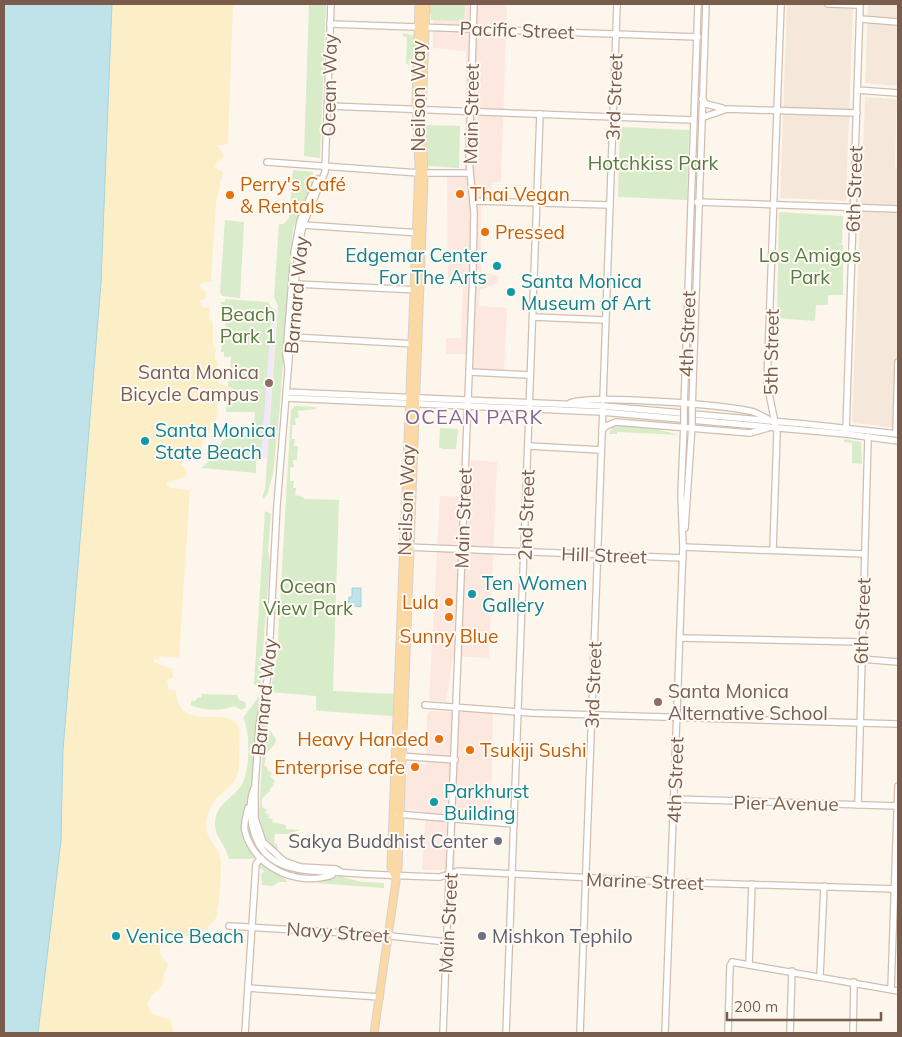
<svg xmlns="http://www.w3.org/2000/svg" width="902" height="1037" font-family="Mulish,sans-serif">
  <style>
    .residential { fill: #f5e8da }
    .commercial { fill: #fde8e0 }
    .education { fill: #f3e8fa }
    .green { fill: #d8ecc9 }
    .sand { fill: #fcefc7 }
    .water { fill: #bfe3e8; stroke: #a5d3da }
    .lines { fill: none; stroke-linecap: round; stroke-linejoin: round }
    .minor-casing { stroke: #d1beb0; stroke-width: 8 }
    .major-casing { stroke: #dad1cd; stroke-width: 9 }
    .minor { stroke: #fff; stroke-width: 5.5 }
    .major { stroke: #fbd9a5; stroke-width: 7 }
    .minor-bridge-casing { stroke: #d1beb0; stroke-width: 8; stroke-linecap: butt }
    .minor-bridge { stroke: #fff; stroke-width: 5.5 }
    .food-dot { fill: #e8710a; stroke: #fffaf3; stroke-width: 2 }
    .culture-dot { fill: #0f9aa8; stroke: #fffaf3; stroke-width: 2 }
    .education-dot { fill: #8d6e63; stroke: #fffaf3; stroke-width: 2 }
    .worship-dot { fill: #6b7280; stroke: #fffaf3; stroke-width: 2 }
    .labels { text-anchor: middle; stroke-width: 4; stroke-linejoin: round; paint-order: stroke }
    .street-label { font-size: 19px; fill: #7a5c4d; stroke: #fffaf3 }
    .park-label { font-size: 19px; fill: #537a41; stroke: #fffaf3 }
    .food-label { font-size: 19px; fill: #c56008; stroke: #fffaf3; text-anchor: start }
    .culture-label { font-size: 19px; fill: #0d838f; stroke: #fffaf3; text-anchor: start }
    .education-label { font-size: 19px; fill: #785e54; stroke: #fffaf3; text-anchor: end }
    .worship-label { font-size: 19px; fill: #5b616d; stroke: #fffaf3; text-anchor: end }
    .neighbourhood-label { font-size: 20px; letter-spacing: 1px; fill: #846695; stroke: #fffaf3 }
  </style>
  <rect width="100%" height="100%" fill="#fdf6ec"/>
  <!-- residential -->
  <g class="residential">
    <path d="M787,4H853L846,201L780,198Z"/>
    <path d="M868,4H898V86L865,83Z"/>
    <path d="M865,97L897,99L895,168L898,169V428L854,423L852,419Z"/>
  </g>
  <!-- commercial -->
  <g class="commercial">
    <path d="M433,4H507L501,182H492L491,194H481V271L499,276V283L480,290L479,306L507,308L504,371L473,369V354H446V338H461L463,280L448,278L447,176H465L466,51L433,48Z"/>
    <path d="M471,460L497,462L489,658L453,656L446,702L429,700L440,496L470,497Z"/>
    <path d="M430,711L493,713L491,816L456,814L455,870H422L426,812L404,809L407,764H426L427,715Z"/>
  </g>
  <!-- education -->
  <path class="education" d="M272,308L277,309L267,458H261Z"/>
  <!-- green -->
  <g class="green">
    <path d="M309,4H326L320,158L304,156Z"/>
    <path d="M429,4H465L464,21L431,20V14H428Z"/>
    <path d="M403,33L415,36L413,66L406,64L407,37L403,36Z"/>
    <path d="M427,125L460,126L459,168L428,166Z"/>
    <path d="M620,127L689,130L687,200L618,197Z"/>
    <path d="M293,170L313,172V182L293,229L279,417L273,474L268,493L264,499L262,498L265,489L278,306L274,297L279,224H284L289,218Z"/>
    <path d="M779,212L843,216L842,244H836L843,245V295H828V305H816L815,321L777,318Z"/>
    <path d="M225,220L244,222L240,298L222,296L220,292Z"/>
    <path d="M225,299L268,302L272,308L261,458L256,461V473L201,468L217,455L222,441C237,432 254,442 255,412H226L227,398H232V388L228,387L231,357H224V352H221C223,334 231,319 220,302H225Z"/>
    <path d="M295,406L316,407V409L298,411L299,418H295L296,425H292V439H295L294,446H298L297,460H293L294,467L290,468V481H294L293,488H296L295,495L303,497L304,499L339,500L333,691L394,694L393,716L320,711L316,710V696L270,692L277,657L291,410Z"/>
    <path d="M625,426L657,429L679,435L617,432V434H609L612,427Z"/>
    <path d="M440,428L458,429L456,449H443L439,447Z"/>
    <path d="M844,439L861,442L862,464L852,463V443L844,442Z"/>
    <path d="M265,511L271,514L268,551L270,561L260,687L254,684Z"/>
    <path d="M202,694L237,695L239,700L245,702L246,707L242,710L234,706C223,711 202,711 191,705V701H195L198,697L201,698Z"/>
    <path d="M259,696L252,782L246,812L241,823L244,838L256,857L254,859H229C227,846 214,837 215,823C216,804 231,800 241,786C250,773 251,732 243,718Z"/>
    <path d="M264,722L276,739L275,744L264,756L266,758L264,765L268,768L267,770L272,773L270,776L275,781L273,784L274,786L270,788V791L262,798V807L267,810L265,813L270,815L268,818L273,819L272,822L286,825V829L300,830L287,834H275L274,843L277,844L279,854L266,840L259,817Z"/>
    <path d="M261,864L285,879L287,882H279L273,886L262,885L261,874L264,871L261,868L258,871Z"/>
    <path d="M340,876L361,882L384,883V888L316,883Z"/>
  </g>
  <!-- sand -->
  <path class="sand" d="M112,4H233L228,144L218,146L224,156L214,167L223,172L216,202L211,281L201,283L200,287L207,294L204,299L200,301L203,307L210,308L209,320L213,321V347L216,348L215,360H217L218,373H220L219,384L233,388L232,398L218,399L216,422H211L210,433H203L202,449H195V460L182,461L181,465L187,470V476L167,483V486H171V488L190,490L179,658L160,656L159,659H154V662L172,669L173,677L167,680L169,690H176C178,735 225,704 238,726C241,732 239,742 239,749C239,757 240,768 237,775C232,790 214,794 208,814C201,839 216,840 220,857C223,869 219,905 216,918C211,924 203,933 195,935C186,938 158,935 160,952C161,958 166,960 168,965L164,974L162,986L151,995L147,1005L153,1014L171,1020L174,1033H38L61,840L63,750L101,283Z"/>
  <!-- water -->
  <g class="water">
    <path d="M4,4H112L101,283L63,750L61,840L38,1033H4Z"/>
    <path d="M352,588H361V607L348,605L349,597H352Z"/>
  </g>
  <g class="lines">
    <!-- minor casing -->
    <g class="minor-casing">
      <g id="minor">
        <path d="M331,4L325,172L303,225L298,249L277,505L268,675L259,726L255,787V818L263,842L284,861L301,867L336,869L341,872"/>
        <path d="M828,4L860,5"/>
        <path d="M860,19L898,22"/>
        <path d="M330,24L698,37"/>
        <path d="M857,90L898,93"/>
        <path d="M702,99L706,104L722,108"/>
        <path d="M328,106L693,120"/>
        <path d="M704,117L727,109L857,113"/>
        <path d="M267,162L419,173H470"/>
        <path d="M474,201L610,205"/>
        <path d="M697,202L898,209"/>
        <path d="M303,225L420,233"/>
        <path d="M294,253L300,221L318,179"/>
        <path d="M296,284L418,290"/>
        <path d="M533,317L605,320"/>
        <path d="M292,337L415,344"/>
        <path d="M288,367L286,355L293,267"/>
        <path d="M469,372L530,375"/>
        <path d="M286,392L603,406L805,424L898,434"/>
        <path d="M286,398L602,412L846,434L898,441"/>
        <path d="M603,400L617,4"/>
        <path d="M570,403C594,394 725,405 754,412C759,414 763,417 768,419"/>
        <path d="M684,408L698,4"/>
        <path d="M692,410L706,4"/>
        <path d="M602,430L606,426L616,422L750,433L768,428"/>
        <path d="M846,431L860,4"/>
        <path d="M896,434L898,362"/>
        <path d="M529,446L601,450"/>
        <path d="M685,528L692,425"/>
        <path d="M406,547L683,558"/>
        <path d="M683,547L864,554"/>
        <path d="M773,549L777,433L767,383L781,4"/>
        <path d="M680,638L862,642"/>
        <path d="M861,659L898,662"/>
        <path d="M425,705L532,713L898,724"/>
        <path d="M399,756L455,760"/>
        <path d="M255,787C249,796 250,815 252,825C262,876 309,870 348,873C379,875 410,876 440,877L458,871L671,882L895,889"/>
        <path d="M674,799L897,806"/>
        <path d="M858,805L868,437"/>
        <path d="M248,808C247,815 243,823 245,831C254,868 298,887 332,875"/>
        <path d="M397,814L514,824"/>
        <path d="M229,926L381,935L447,942"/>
        <path d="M749,964L752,884"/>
        <path d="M820,976L824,886"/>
        <path d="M248,988L380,997"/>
        <path d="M891,989L898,786"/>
        <path d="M245,1033L256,864L261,858"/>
        <path d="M443,1033L473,272L474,213L469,160L474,4"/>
        <path d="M506,1033L540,114"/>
        <path d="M580,1033L603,406"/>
        <path d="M665,1033L683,547L681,494L684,423"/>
        <path d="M728,1033L730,966L732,962L898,991"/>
        <path d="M790,1033L792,971"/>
        <path d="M853,1033L854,982"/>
      </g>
    </g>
    <!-- major casing -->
    <g class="major-casing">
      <g id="major">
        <path d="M395,876L391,867L419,167L416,102L419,4"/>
        <path d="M374,1033L398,867L424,177L422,114L426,4"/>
      </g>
    </g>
    <!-- minor -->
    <use href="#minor" class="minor"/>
    <!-- major -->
    <use href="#major" class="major"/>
    <!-- minor-bridge casing -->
    <g class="minor-bridge-casing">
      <g id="minor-bridge">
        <path d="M684,423V408"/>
        <path d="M692,424V410"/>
      </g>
    </g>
    <!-- minor-bridge -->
    <use href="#minor-bridge" class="minor-bridge"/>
  </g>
  <!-- markers -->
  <g class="food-dot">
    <circle cx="460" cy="194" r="5"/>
    <circle cx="230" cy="195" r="5"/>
    <circle cx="485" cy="232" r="5"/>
    <circle cx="449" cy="602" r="5"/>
    <circle cx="449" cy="617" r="5"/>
    <circle cx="439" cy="739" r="5"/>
    <circle cx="470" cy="750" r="5"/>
    <circle cx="415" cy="767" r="5"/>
  </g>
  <g class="culture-dot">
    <circle cx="497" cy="266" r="5"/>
    <circle cx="511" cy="292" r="5"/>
    <circle cx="145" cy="441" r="5"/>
    <circle cx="472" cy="594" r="5"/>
    <circle cx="434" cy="802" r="5"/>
    <circle cx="116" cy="936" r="5"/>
  </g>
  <g class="education-dot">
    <circle cx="269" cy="383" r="5"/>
    <circle cx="658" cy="702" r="5"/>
  </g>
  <g class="worship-dot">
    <circle cx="498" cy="841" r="5"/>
    <circle cx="482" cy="936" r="5"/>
  </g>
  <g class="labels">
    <!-- street labels -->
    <g class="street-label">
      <text transform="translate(517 30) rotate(2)" y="7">Pacific Street</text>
      <text transform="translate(329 85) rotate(-89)" y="7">Ocean Way</text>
      <text transform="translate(418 96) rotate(-90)" y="7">Neilson Way</text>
      <text transform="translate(614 97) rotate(-88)" y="7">3rd Street</text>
      <text transform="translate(471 114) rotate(-89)" y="7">Main Street</text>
      <text transform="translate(854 189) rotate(-88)" y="7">6th Street</text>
      <text transform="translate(296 295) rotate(-85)" y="7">Barnard Way</text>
      <text transform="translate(687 334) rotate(-88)" y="7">4th Street</text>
      <text transform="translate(771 352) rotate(-89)" y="7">5th Street</text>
      <text transform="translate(406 500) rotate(-88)" y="7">Neilson Way</text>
      <text transform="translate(526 515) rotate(-88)" y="7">2nd Street</text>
      <text transform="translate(463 518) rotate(-88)" y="7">Main Street</text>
      <text transform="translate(604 555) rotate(2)" y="7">Hill Street</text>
      <text transform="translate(862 621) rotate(-88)" y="7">6th Street</text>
      <text transform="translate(593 685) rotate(-88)" y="7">3rd Street</text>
      <text transform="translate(264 697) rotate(-84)" y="7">Barnard Way</text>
      <text transform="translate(675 780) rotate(-88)" y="7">4th Street</text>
      <text transform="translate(786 803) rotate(1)" y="7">Pier Avenue</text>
      <text transform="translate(645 881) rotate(2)" y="7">Marine Street</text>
      <text transform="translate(448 923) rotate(-87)" y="7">Main Street</text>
      <text transform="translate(338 932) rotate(4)" y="7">Navy Street</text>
    </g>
    <!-- park labels -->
    <g class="park-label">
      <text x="653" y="170">Hotchkiss Park</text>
      <text x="810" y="262">Los Amigos<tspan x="810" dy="22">Park</tspan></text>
      <text x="248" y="321">Beach<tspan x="248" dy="22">Park 1</tspan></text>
      <text x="308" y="593">Ocean<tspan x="308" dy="22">View Park</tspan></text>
    </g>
    <!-- food labels -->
    <g class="food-label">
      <text x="240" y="191">Perry's Café<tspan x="240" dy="22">&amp; Rentals</tspan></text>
      <text x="470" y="201">Thai Vegan</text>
      <text x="495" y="239">Pressed</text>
      <text x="439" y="609" text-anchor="end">Lula</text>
      <text x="449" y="643" text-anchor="middle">Sunny Blue</text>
      <text x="429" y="746" text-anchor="end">Heavy Handed</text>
      <text x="480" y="757">Tsukiji Sushi</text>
      <text x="405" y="774" text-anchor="end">Enterprise cafe</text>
    </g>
    <!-- culture labels -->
    <g class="culture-label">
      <text x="487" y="262" text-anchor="end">Edgemar Center<tspan x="487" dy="22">For The Arts</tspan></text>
      <text x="521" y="288">Santa Monica<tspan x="521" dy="22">Museum of Art</tspan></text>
      <text x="155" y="437">Santa Monica<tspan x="155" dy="22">State Beach</tspan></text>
      <text x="482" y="590">Ten Women<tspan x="482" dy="22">Gallery</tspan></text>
      <text x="444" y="798">Parkhurst<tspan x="444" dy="22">Building</tspan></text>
      <text x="126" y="943">Venice Beach</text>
    </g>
    <!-- education labels -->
    <g class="education-label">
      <text x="259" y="379">Santa Monica<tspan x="259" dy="22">Bicycle Campus</tspan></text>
      <text x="668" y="698" text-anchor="start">Santa Monica<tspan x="668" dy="22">Alternative School</tspan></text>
    </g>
    <!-- worship labels -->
    <g class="worship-label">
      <text x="488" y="848">Sakya Buddhist Center</text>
      <text x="492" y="943" text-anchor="start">Mishkon Tephilo</text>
    </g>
    <!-- neighbourhood labels -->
    <g class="neighbourhood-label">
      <text x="474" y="424">OCEAN PARK</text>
    </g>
  </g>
  <!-- border -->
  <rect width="902" height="1037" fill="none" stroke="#7a5c4d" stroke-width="10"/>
  <!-- scale -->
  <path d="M727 1012v8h154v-8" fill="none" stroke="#7a5c4d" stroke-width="2.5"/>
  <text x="734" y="1012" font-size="15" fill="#7a5c4d" stroke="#fffaf3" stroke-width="4" paint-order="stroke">200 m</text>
</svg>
